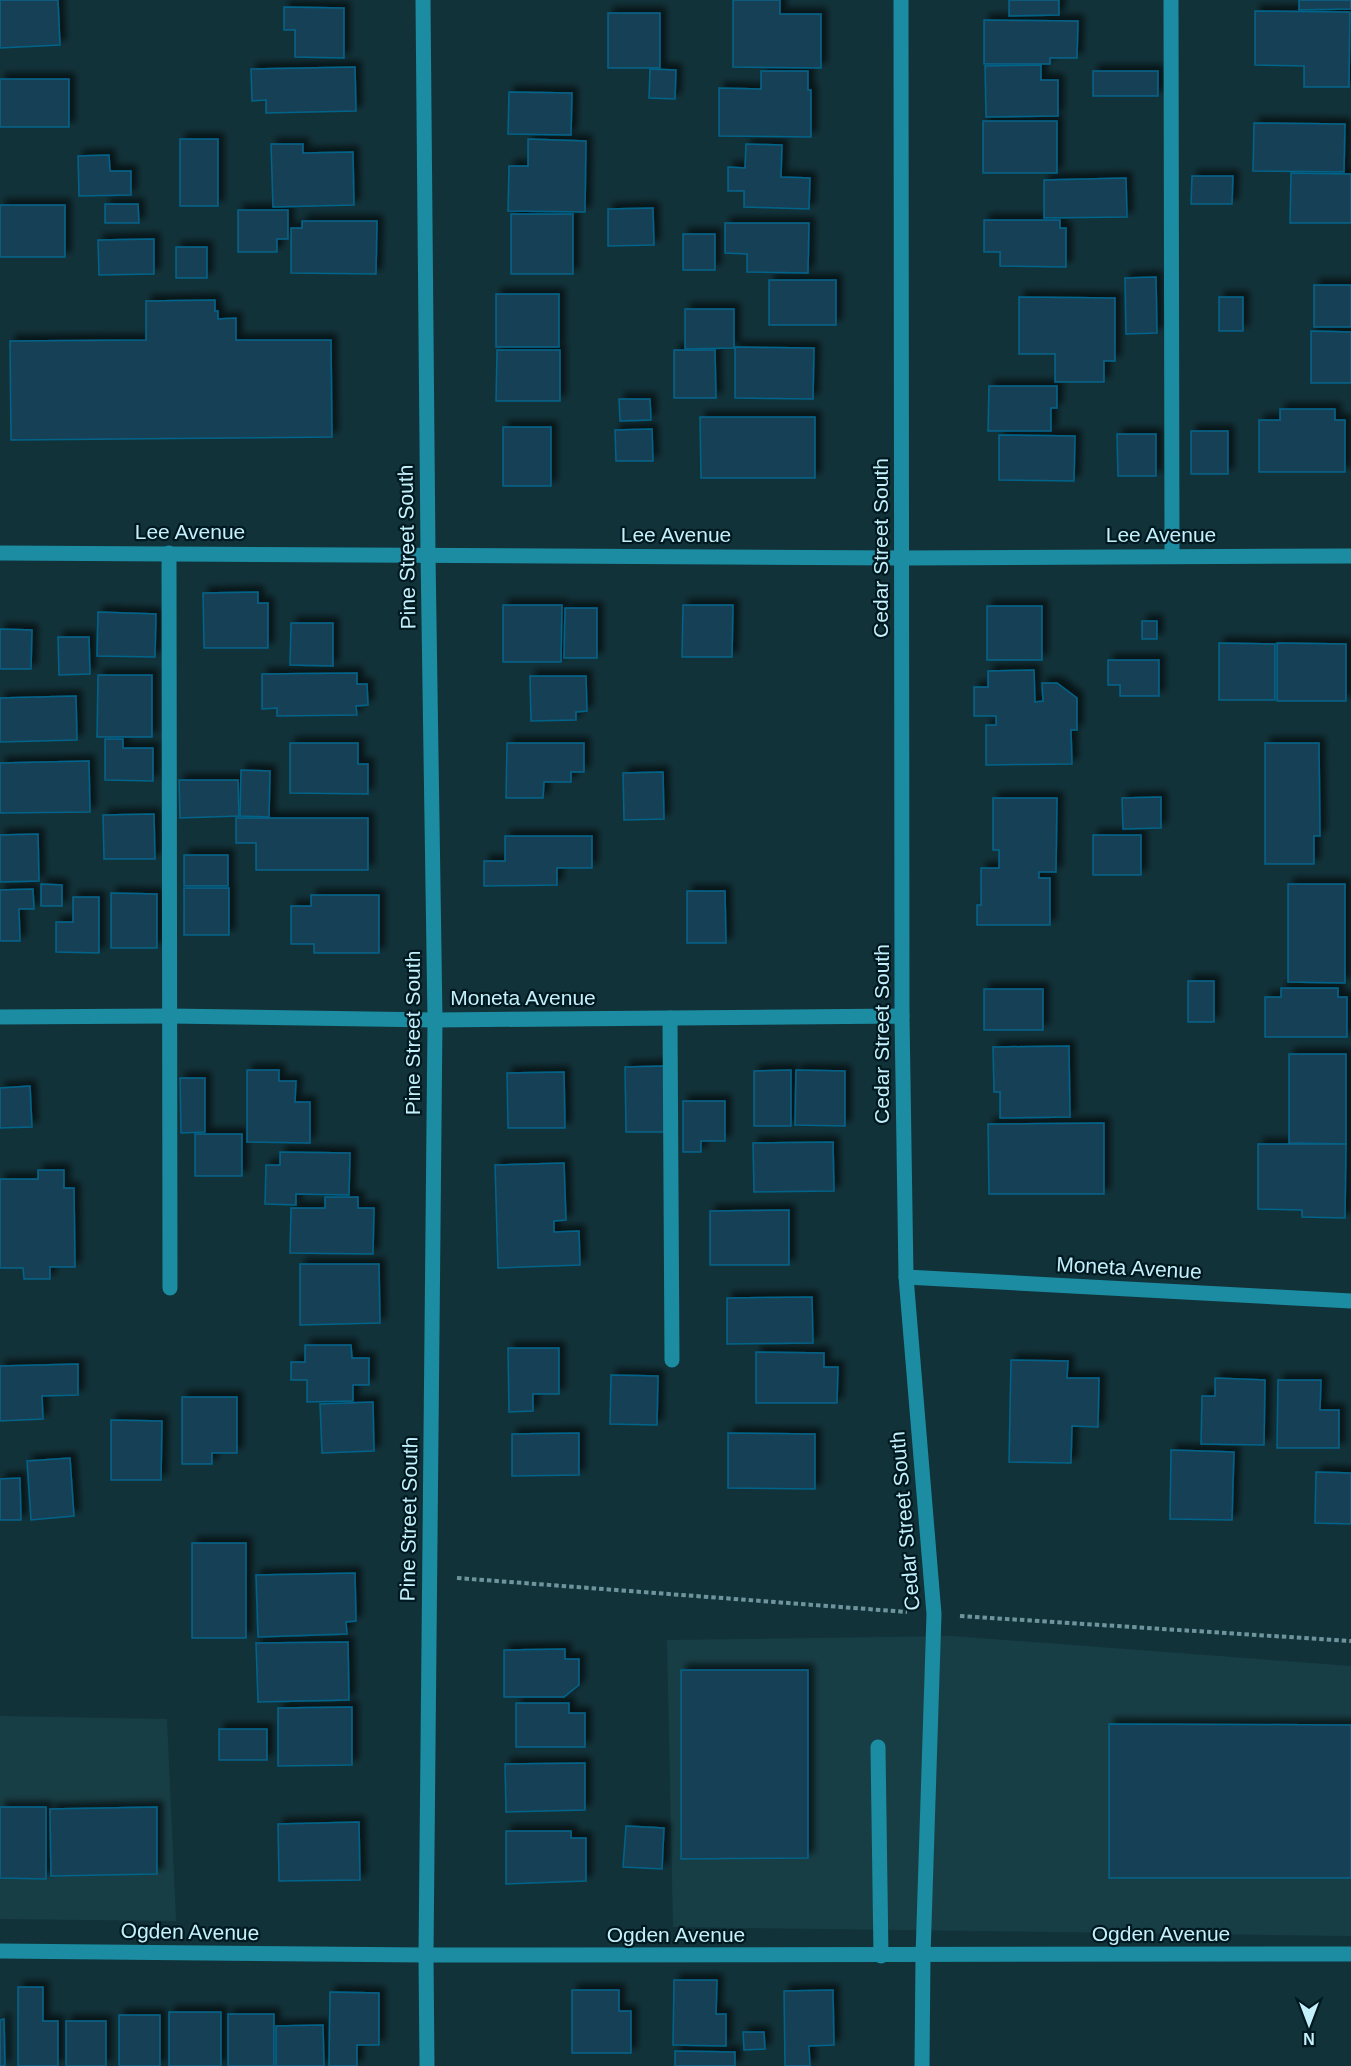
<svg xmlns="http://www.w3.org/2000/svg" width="1351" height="2066" font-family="Arial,sans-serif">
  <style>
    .built { fill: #183e45 }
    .building { fill: #174156; stroke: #04648a; stroke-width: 1.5; filter: url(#shadow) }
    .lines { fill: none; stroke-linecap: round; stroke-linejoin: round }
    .path { stroke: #6e959e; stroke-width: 4; stroke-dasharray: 4.5 3; stroke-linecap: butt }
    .service { stroke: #1b8ca1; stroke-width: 15 }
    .minor { stroke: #1b8ca1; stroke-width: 15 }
    .tertiary { stroke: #1b8ca1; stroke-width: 15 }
    .labels { text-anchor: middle; stroke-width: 4.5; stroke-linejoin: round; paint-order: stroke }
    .street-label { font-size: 21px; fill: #c3f0fb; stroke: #001920 }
  </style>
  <defs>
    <filter id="shadow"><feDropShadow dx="5.5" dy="-5.5" stdDeviation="3" flood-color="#0009"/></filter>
  </defs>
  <rect width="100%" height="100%" fill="#123239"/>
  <!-- built -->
  <g class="built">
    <path d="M952,1636L1351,1666V1936L673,1927L667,1640Z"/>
    <path d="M0,1716L167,1719L176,1921L0,1919Z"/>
  </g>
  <!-- building -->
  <g class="building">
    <path d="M0,0H58L60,45L0,48Z"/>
    <path d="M733,0H780V14H821V68L733,67Z"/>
    <path d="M1009,0H1059V15L1009,16Z"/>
    <path d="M1299,0H1351V9L1299,10Z"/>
    <path d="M284,7L344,8V58L295,57V30H284Z"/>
    <path d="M1255,11L1350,12L1349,87H1304V66L1255,65Z"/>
    <rect x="608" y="13" width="52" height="55"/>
    <path d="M984,20L1078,21L1077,58H1050V64H984Z"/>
    <path d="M1041,65V80H1058V116L986,117L985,66Z"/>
    <path d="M355,67L356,111L266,113V100L252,101L251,69Z"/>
    <path d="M650,69L676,70L675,99L649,98Z"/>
    <path d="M761,71H808V90H811V137L719,136V88L761,89Z"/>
    <rect x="1093" y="71" width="65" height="25"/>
    <rect x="0" y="79" width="69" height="48"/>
    <path d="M509,92L572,93L571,135L508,134Z"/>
    <rect x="983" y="121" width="74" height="52"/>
    <path d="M1254,123L1345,124L1344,172L1253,171Z"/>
    <rect x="180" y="139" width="38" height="67"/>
    <path d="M528,139L586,141L585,212L508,211L509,166H528Z"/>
    <path d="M271,144H303V153L353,152L354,205L273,207Z"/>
    <path d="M746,144L782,145L781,177L810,178L809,209L744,207V191H728V167L745,168Z"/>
    <path d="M109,155L110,171H131V195L79,196L78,156Z"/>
    <path d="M1291,173L1351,174V223H1290Z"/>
    <path d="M1192,176H1233L1232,204H1191Z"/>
    <path d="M1126,178L1127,217L1044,218V180Z"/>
    <path d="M105,204H138L139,223H105Z"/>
    <rect x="0" y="205" width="65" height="52"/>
    <path d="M653,208L654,245L608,246V209Z"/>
    <path d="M238,210H288V239H277V252H238Z"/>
    <rect x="511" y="214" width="62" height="60"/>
    <path d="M984,220H1060V228H1066V267L1000,266V252H984Z"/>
    <path d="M302,221H377L376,274L291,273V228H302Z"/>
    <path d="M725,223H809L808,273L747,272V254L725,253Z"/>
    <rect x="683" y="234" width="32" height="36"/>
    <path d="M154,239V274L99,275L98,240Z"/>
    <rect x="176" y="247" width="31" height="31"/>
    <path d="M1156,277L1157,333L1126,334L1125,278Z"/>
    <rect x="769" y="280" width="67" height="45"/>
    <rect x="1314" y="285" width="37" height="42"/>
    <rect x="496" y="294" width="63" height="53"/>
    <path d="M1019,297L1115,298V361H1104V382H1055V354H1019Z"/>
    <rect x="1219" y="297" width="24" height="34"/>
    <path d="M215,300V311H218V319L236,318V340H331L332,437L11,440L10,341L146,340V301Z"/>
    <path d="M685,309H734V348L685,349Z"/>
    <path d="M1311,331L1351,332V383H1311Z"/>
    <path d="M735,347L814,348L813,399L735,398Z"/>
    <path d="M497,350H560V401H496Z"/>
    <path d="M674,350H715L716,398H674Z"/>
    <path d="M989,386H1057V408H1051V431H988Z"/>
    <path d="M619,399H650L651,420L620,421Z"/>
    <path d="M1280,409H1335V420H1345V472H1259V420H1280Z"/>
    <path d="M700,417H815V478H701Z"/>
    <rect x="503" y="427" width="48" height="59"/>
    <path d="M652,429L653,461H616L615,430Z"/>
    <rect x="1191" y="431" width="37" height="43"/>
    <path d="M1117,434H1156V476H1118Z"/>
    <path d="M999,435L1075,436L1074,481L999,480Z"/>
    <path d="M258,592V603H268V648H204L203,593Z"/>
    <path d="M503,605H562L561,662H503Z"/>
    <path d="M683,605H733L732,657H682Z"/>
    <rect x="987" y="606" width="55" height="54"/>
    <path d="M565,608H597V658H564Z"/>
    <path d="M98,612L156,614L155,657L97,656Z"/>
    <rect x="1142" y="621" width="15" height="18"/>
    <path d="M291,623H333V666L290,665Z"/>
    <path d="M0,629L32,630L31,669H0Z"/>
    <path d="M58,637H89L90,674L59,675Z"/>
    <path d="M1219,643L1275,644V700H1219Z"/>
    <path d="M1277,643L1346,644V701H1277Z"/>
    <path d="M1108,660H1159V696H1120V685H1108Z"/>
    <path d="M1034,670L1035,702L1043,701L1042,683H1057L1077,698V730H1071L1072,764L986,765V725H996V716H974V687H988V671Z"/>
    <path d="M357,673V684H367L368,705L356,706L357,715L277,716V708L262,709V674Z"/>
    <path d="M98,675H152V737H97Z"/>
    <path d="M530,676H586L587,711L576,712V720L531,721Z"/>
    <path d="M76,696L77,740L0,742V698Z"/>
    <path d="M105,739H123V748H153V781L105,780Z"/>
    <path d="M290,743H358V764H368V794L290,793Z"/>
    <path d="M507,743H584V772H571V782H544L543,798H506Z"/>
    <path d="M1265,743H1319L1320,836H1314V864H1265Z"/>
    <path d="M89,761L90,812L0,813V763Z"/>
    <path d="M241,770L270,771L269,817L240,816Z"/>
    <path d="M663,772L664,819L624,820L623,773Z"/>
    <path d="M179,780H238L239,816L180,818Z"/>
    <path d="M1161,797V828L1123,829L1122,798Z"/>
    <path d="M993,798H1057L1056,872H1039V878H1050V925H977V905H981V868H999V850H993Z"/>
    <path d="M154,814L155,859H104L103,815Z"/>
    <path d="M236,818H368V870H256V843H236Z"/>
    <path d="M38,834L39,881L0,882V835Z"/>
    <rect x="1093" y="835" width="48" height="40"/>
    <path d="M505,836H592V868H557V885L484,886V861H505Z"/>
    <rect x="184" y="855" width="44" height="31"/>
    <path d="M41,884L62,885V906H41Z"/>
    <path d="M1288,884H1345V983L1288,982Z"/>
    <rect x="184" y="888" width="45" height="47"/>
    <path d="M33,889L34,909H19L20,941H0V890Z"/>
    <path d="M687,891H725L726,943H687Z"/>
    <path d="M111,893L157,894V948H111Z"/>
    <path d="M311,895H379V953H314V944H291V906H311Z"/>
    <path d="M73,897H99V953L56,952V922H73Z"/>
    <rect x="1188" y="981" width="26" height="41"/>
    <path d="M1281,988H1338V997H1347V1037H1265V997H1281Z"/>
    <rect x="984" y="989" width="59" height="41"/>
    <path d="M1069,1046L1070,1117L1000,1118V1092H994L993,1047Z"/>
    <path d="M1289,1054H1346V1144L1289,1143Z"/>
    <path d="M664,1066L665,1132H626L625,1067Z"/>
    <path d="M247,1070H279V1081H296L295,1102H310V1143L247,1142Z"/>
    <path d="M791,1070V1126H754V1071Z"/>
    <path d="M796,1070L845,1071V1126L795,1125Z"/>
    <path d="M564,1072L565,1128H508L507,1073Z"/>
    <path d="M180,1078H205V1132L181,1133Z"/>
    <path d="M30,1086L32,1127L0,1128V1088Z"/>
    <path d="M683,1101H725V1141H701V1152H683Z"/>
    <path d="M1104,1123V1194H989L988,1124Z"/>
    <rect x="195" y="1134" width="47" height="42"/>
    <path d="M833,1142L834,1191L754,1192L753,1143Z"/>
    <path d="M1258,1144H1346L1345,1218L1302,1217V1210L1258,1209Z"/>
    <path d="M280,1152L350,1153L349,1195L296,1194V1205L265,1204L266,1165H280Z"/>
    <path d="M564,1163L566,1220L554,1221V1232L579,1231L580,1265L498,1268L495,1165Z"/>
    <path d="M38,1170H64V1188H74L75,1267H50V1279H24L23,1268H0V1179H38Z"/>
    <path d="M325,1197H358V1208H374L373,1254L290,1253L291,1208H325Z"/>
    <path d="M789,1210V1265H710V1211Z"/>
    <path d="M300,1264H379L380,1323L300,1325Z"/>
    <path d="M812,1297L813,1343L727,1344V1298Z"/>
    <path d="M305,1345H351L352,1358H369V1385H353V1401L307,1402V1380H291V1362H305Z"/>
    <path d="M508,1348H559V1394H533V1411L509,1412Z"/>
    <path d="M756,1352L824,1353V1367H838L837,1403H756Z"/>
    <path d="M1011,1360L1068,1361L1067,1378H1099L1098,1427L1072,1426L1071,1463L1009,1462Z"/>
    <path d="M78,1364V1395L42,1396L43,1419L0,1421V1366Z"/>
    <path d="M611,1375L658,1376L657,1425L610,1424Z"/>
    <path d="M1215,1378L1265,1380L1264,1445L1201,1444L1202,1396H1215Z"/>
    <path d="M1278,1380H1321L1320,1410H1339V1448H1277Z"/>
    <path d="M182,1397H237V1453H212V1464H182Z"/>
    <path d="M373,1402L374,1451L322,1453L320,1404Z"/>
    <path d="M111,1420L162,1421L161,1480H111Z"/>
    <path d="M579,1433V1475L512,1476V1434Z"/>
    <path d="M728,1433L815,1434V1489L728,1488Z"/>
    <path d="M1171,1450L1234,1452L1232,1520L1170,1519Z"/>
    <path d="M70,1458L74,1516L31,1520L27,1461Z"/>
    <path d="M1316,1472L1351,1473V1524L1315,1523Z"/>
    <path d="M20,1478L21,1520H0V1479Z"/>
    <rect x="192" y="1543" width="54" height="95"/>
    <path d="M355,1573L356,1621L346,1622L347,1634L258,1637L256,1575Z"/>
    <path d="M348,1642L349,1700L258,1702L256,1643Z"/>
    <path d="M565,1649V1659H579V1685L564,1697H504V1650Z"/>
    <path d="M681,1670H808V1858L681,1859Z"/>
    <path d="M516,1703H569V1713H585V1747H516Z"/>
    <path d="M352,1707V1765L278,1766V1708Z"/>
    <path d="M1109,1724L1351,1725V1878H1109Z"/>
    <rect x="219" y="1729" width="48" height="31"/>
    <path d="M585,1763V1810L506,1812L505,1764Z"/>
    <path d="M0,1807H46V1879L0,1878Z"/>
    <path d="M157,1807V1874L51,1876L50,1809Z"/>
    <path d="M359,1822L360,1880L279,1881L278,1824Z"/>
    <path d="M626,1826L664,1828L662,1869L623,1867Z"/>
    <path d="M506,1831H571V1838H586V1881L506,1884Z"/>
    <path d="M674,1980H717L716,2014H726V2046L673,2045Z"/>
    <path d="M18,1987H43V2021H58V2066H18Z"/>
    <path d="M572,1990H619V2011H631V2053H572Z"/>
    <path d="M833,1990L834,2045L809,2046L810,2066H785L784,1991Z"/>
    <path d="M330,1992L379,1993V2045H357V2066H329Z"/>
    <rect x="169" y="2012" width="52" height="54"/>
    <rect x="228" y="2014" width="46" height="52"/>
    <rect x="119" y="2015" width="41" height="51"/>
    <path d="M4,2019L5,2066H0V2020Z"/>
    <rect x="66" y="2021" width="40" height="45"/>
    <path d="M323,2025L324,2066H276V2026Z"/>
    <path d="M743,2032H764L765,2049L744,2050Z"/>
    <path d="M675,2051L735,2052V2066H675Z"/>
  </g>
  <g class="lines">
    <!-- path -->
    <g class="path">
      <path d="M457,1578L907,1612"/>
      <path d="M960,1616L1351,1641"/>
    </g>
    <!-- service -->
    <g class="service">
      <path d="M1171,0L1172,556"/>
      <path d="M169,553L170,1288"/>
      <path d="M670,1018L672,1360"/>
      <path d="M878,1747L881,1956"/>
    </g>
    <!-- minor -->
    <g class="minor">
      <path d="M901,0L902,1016"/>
      <path d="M0,553L902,558L1351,556"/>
      <path d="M906,1277L934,1614L923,1956L922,2066"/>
      <path d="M0,1951L426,1955L1351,1954"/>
    </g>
    <!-- tertiary -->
    <g class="tertiary">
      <path d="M423,0L428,554L435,1020L426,1955L427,2066"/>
      <path d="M0,1017L169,1016L435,1020L902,1016L906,1277L1351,1301"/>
    </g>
  </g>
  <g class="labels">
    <!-- street labels -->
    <g class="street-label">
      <text x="190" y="539">Lee Avenue</text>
      <text x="676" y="542">Lee Avenue</text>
      <text x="1161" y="542">Lee Avenue</text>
      <text transform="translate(407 547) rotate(-91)" y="7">Pine Street South</text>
      <text transform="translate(881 548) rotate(-90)" y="7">Cedar Street South</text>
      <text x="523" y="1005">Moneta Avenue</text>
      <text transform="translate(413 1033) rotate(-90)" y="7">Pine Street South</text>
      <text transform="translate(882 1034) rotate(-90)" y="7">Cedar Street South</text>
      <text transform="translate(1129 1268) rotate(3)" y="7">Moneta Avenue</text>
      <text transform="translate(409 1519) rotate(-89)" y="7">Pine Street South</text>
      <text transform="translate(905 1521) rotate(-95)" y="7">Cedar Street South</text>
      <text transform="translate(190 1932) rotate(1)" y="7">Ogden Avenue</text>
      <text x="1161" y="1941">Ogden Avenue</text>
      <text x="676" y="1942">Ogden Avenue</text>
    </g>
  </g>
  <!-- north arrow -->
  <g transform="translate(1309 2024) rotate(180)" stroke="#001920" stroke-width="4.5" paint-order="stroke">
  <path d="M0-4.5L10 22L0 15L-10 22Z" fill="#c3f0fb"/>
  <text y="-9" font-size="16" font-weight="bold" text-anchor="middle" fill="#c3f0fb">N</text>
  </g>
</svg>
